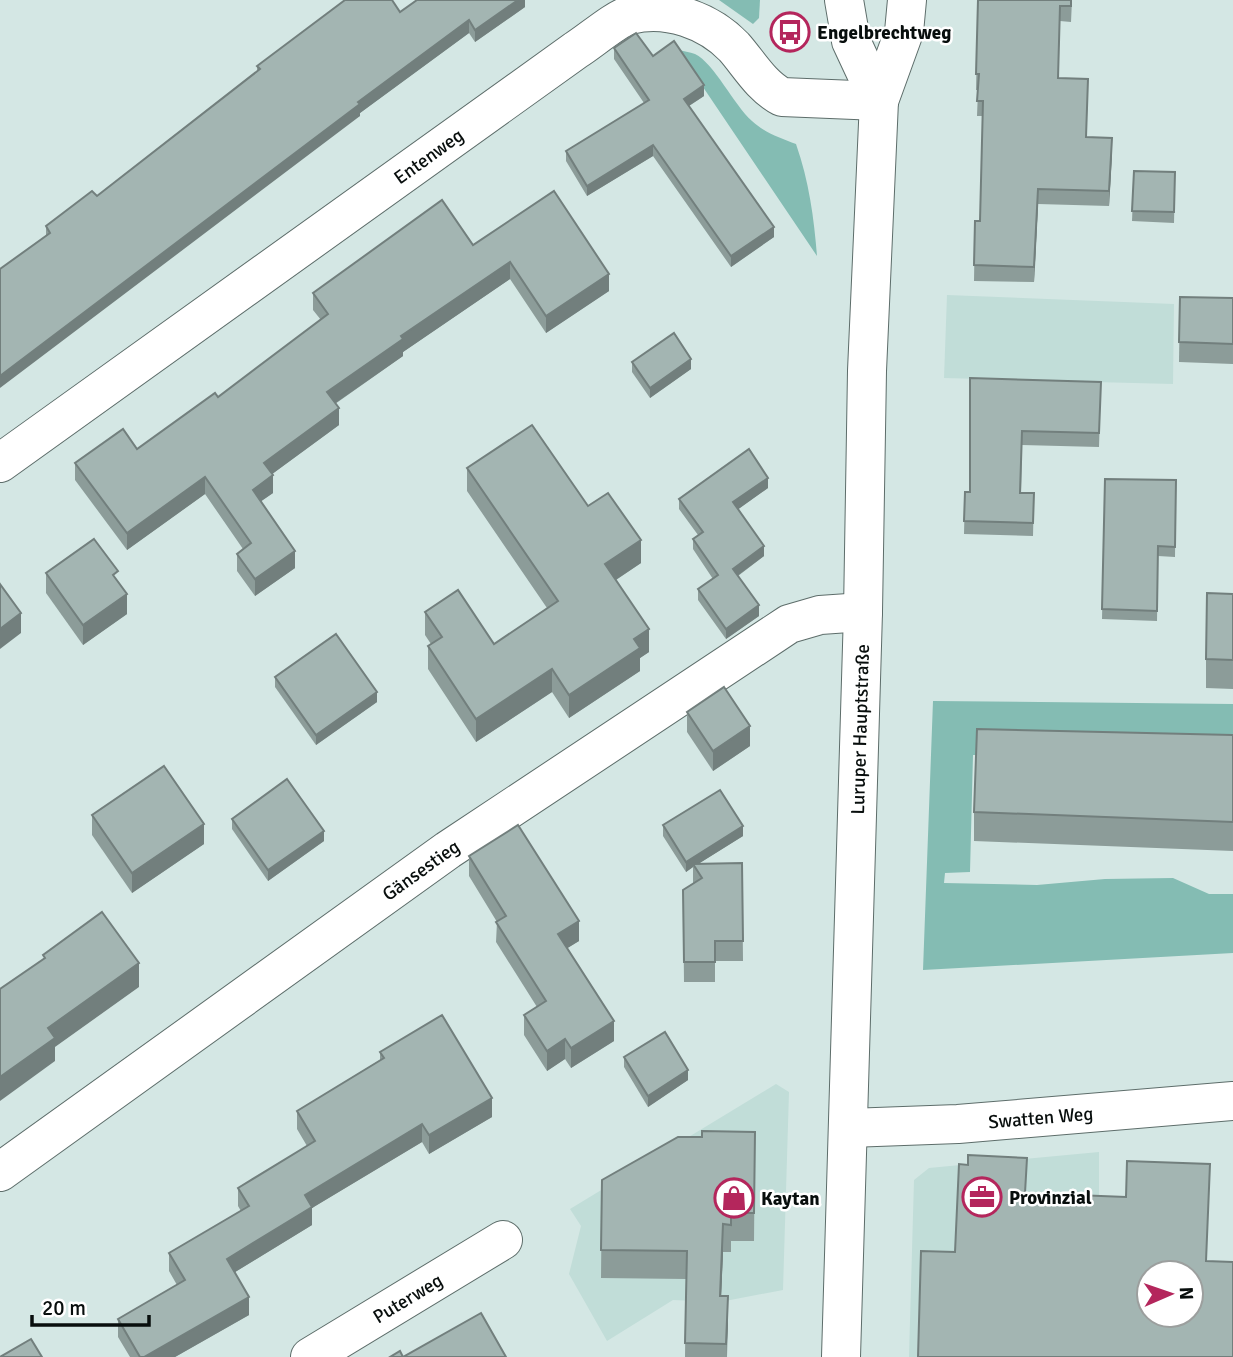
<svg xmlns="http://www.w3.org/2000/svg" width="1233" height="1357" font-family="Signika,sans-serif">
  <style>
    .built { fill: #c1ddd8; fill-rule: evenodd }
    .green { fill: #84bcb3 }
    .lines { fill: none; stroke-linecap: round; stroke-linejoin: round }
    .minor-casing { stroke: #5d6d6a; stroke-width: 40 }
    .primary-casing { stroke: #5d6d6a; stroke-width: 40 }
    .minor { stroke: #fff; stroke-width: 38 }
    .primary { stroke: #fff; stroke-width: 38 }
    .wall { fill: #8c9c99 }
    .shaded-wall { fill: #727f7d }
    .building { fill: #a3b5b2; stroke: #727f7d; stroke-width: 2; fill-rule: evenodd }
    .labels { text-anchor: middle; stroke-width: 5; stroke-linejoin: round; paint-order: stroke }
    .poi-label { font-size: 19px; font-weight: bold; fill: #080e0d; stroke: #fff; text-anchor: start }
    .street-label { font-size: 19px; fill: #080e0d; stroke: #fff }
  </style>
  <rect width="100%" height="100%" fill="#d4e7e4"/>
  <!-- built -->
  <g class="built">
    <path d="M947,295L1174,304L1173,384L944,378Z"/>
    <path d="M776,1084L789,1092L783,1290L720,1302L673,1300L607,1341L569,1274L581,1226L570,1209Z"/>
    <path d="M1099,1152V1267L1233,1271V1357H909L914,1180L929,1168ZM1149,1273H1191V1315H1149Z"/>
  </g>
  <!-- green -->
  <g class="green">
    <path d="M719,0H760L759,18L753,24Z"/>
    <path d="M678,50C683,51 690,52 695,54C714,63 734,105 752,121C765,133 781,138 796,144C809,181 814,218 817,256Z"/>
    <path d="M933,701L1233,704V758L973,755L970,872L945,873L944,883L1037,885L1105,879L1173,878L1209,894H1233V953L923,970Z"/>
  </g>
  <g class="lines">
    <!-- minor casing -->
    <g class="minor-casing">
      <g id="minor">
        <path id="s1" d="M0,463L576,50C589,42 617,18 630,15C667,5 709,21 734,47C749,64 761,86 782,97L879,101"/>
        <path id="s2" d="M849,1128L958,1124L1233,1101"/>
        <path id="s3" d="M0,1172L448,850L789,624L820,615L863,612"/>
        <path id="s4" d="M310,1357L503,1240"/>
      </g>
    </g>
    <!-- primary casing -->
    <g class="primary-casing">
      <g id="primary">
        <path d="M844,0L851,41L879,101"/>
        <path id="s5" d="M841,1357L863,612L867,371L879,101L904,32L907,0"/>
      </g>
    </g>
    <!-- minor -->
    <use href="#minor" class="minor"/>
    <!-- primary -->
    <use href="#primary" class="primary"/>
  </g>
  <!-- wall -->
  <g class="wall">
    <path d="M525,0V7L475,42L469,33L360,113V116L46,236V226L97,196L257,71V66L400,12Z"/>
    <path d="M978,0H1072L1071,22L1060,21L1058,78L1088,95L1086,137L1112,153L1109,206L1038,204L1034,282L974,281L975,221H980L983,116H977L978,90H976Z"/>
    <path d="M614,48L653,56L704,96L689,106L774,237L731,267L653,156L587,196L566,161V151L644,103L614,59Z"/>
    <path d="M1134,171L1175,172L1174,223L1132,221Z"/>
    <path d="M473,245L609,291L546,333L510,279L403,352V356L335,404L339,425L272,474L273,493L261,501L295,568L255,596L237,571V554L243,549L205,494L127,550L75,480V463L137,449L218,397L321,320L313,310V293Z"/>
    <path d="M1180,297L1233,298V364L1179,362Z"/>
    <path d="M632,362L691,369L650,398L632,372Z"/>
    <path d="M970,378L1101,382L1099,447L1022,445L1021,493H1034L1033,536L964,534L965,492H970Z"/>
    <path d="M467,468L588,506L641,563L616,580L649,652L640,658V671L569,718L552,692L476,742L428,669V646L431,644L425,635V612L494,644L547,608L467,491Z"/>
    <path d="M1105,479L1176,480L1175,557L1158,556L1157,621L1102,619Z"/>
    <path d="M768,488L738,509L764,556L738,576L759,616L726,639L698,600V589L713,579L693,549V539L698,535L679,509V499Z"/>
    <path d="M46,573L118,581L127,614L83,645L46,593Z"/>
    <path d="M1233,594V689L1206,688V659Z"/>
    <path d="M275,677L377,702L316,745L275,687Z"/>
    <path d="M687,712L750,746L713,771L687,732Z"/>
    <path d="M1233,735V851L974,841V812Z"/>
    <path d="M92,815L204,844L132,893L92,835Z"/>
    <path d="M232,819L324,841L268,881L232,829Z"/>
    <path d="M663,825L743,836L698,864L742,863L743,961H715V982H684L683,890L693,883V867L686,872L663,836Z"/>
    <path d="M469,856L579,941L567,948L614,1041L571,1068L565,1059L547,1071L524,1035V1015L537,1007L496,942L497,922L469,876Z"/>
    <path d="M380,1052L492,1117L429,1154L422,1142L312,1208V1225L235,1272L249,1315L175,1357H130L118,1337V1319L177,1285L169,1271V1253L241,1211L238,1206V1188L307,1146L297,1129V1111L380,1060Z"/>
    <path d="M624,1057L688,1080L648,1107L624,1067Z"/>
    <path d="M755,1132L754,1241H731V1252H723L721,1296L728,1324L727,1357H685L686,1279L601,1278L602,1180L702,1137Z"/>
  </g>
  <!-- shaded-wall -->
  <g class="shaded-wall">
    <path d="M518,0H525V7L475,42V30Z"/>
    <path d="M469,20V33L360,113V116L0,388V376L358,102Z"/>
    <path d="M704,85V96L684,109V99Z"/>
    <path d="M1112,138V153L1109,206V191Z"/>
    <path d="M653,145V156L587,196V186Z"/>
    <path d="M1038,189V204L1034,282V267Z"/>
    <path d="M774,227V237L731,267V256Z"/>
    <path d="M510,262V279L403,352V356L327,409V392L401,336Z"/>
    <path d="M609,274V291L546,333V316Z"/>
    <path d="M691,359V369L650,398V388Z"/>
    <path d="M339,408V425L264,480V463Z"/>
    <path d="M273,475V493L253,507V490Z"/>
    <path d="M205,477V494L127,550V533Z"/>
    <path d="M768,478V488L733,513V502Z"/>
    <path d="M641,540V563L605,587V564Z"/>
    <path d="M764,546V556L733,579V569Z"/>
    <path d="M295,551V568L255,596V579Z"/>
    <path d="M127,594V614L83,645V625Z"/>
    <path d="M759,605V616L726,639V629Z"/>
    <path d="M21,613V633L0,649V629Z"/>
    <path d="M649,629V652L640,658V671L569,718V695L634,639Z"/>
    <path d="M552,669V692L476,742V719Z"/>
    <path d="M377,692V702L316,745V735Z"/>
    <path d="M750,726V746L713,771V751Z"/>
    <path d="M204,824V844L132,893V873Z"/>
    <path d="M743,826V836L695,866L693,864V867L686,872V862Z"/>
    <path d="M324,831V841L268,881V870Z"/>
    <path d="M579,921V941L558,954V934Z"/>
    <path d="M139,963V987L55,1047V1061L0,1101V1077L48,1028Z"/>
    <path d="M614,1021V1041L571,1068V1048Z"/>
    <path d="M565,1039V1059L547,1071V1051Z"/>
    <path d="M688,1070V1080L648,1107V1096Z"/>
    <path d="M492,1098V1117L429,1154V1135Z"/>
    <path d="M422,1124V1142L312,1208V1225L227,1277V1259L305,1195Z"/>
    <path d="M723,1224V1252L720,1323V1296Z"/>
    <path d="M728,1296V1324L726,1357Z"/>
    <path d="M249,1297V1315L175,1357H144Z"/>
  </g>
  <!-- building -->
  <g class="building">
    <path d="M345,0H392L400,12L417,0H518L475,30L469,20L358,102L360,104L0,376V269L50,233L46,226L92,191L97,196L260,69L257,66Z"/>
    <path d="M978,0H1071V6H1060L1058,78L1088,79L1086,137L1112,138L1109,191L1038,189L1034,267L974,265L975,221H980L983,101H977L979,74H976Z"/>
    <path d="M636,33L653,56L674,41L704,85L684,99L774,227L731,256L653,145L587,186L566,151L649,100L614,48Z"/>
    <path d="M1134,171L1175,172L1174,212L1132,211Z"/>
    <path d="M554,191L609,274L546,316L510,262L401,336L403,339L327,392L339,408L264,463L273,475L253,490L295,551L255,579L237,554L251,543L205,477L127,533L75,463L123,429L137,449L215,393L218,397L328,314L313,293L442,200L473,245Z"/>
    <path d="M1180,297L1233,298V344L1179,342Z"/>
    <path d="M674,333L691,359L650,388L632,362Z"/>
    <path d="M970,378L1101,382L1099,433L1022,431L1020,493H1034L1033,523L964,521L965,492H970Z"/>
    <path d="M532,425L588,506L608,493L641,540L605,564L649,629L634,639L640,648L569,695L552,669L476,719L428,646L442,637L425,612L458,590L494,644L558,601L467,468Z"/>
    <path d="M749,449L768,478L733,502L764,546L733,569L759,605L726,629L698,589L718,575L693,539L703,532L679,499Z"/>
    <path d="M1105,479L1176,480L1175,547L1158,546L1157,611L1102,609Z"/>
    <path d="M94,539L118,571L113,575L127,594L83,625L46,573Z"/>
    <path d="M0,584L21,613L0,629Z"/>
    <path d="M1207,593L1233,594V660L1206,659Z"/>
    <path d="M336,634L377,692L316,735L275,677Z"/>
    <path d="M724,687L750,726L713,751L687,712Z"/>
    <path d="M977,729L1233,735V822L974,812Z"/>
    <path d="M164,766L204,824L132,873L92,815Z"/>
    <path d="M287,779L324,831L268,870L232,819Z"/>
    <path d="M720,790L743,826L686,862L663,825Z"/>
    <path d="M518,825L579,921L558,934L614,1021L571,1048L565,1039L547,1051L524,1015L546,1001L496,922L506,916L469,856Z"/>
    <path d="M742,863L743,941H715V962H684L683,890L702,878L693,864Z"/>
    <path d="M102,912L139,963L48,1028L55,1038L0,1077V989L45,958L43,955Z"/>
    <path d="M442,1015L492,1098L429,1135L422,1124L305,1195L312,1207L227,1259L249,1297L144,1357H140L118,1319L185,1280L169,1253L249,1206L238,1188L315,1141L297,1111L384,1058L380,1052Z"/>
    <path d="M665,1032L688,1070L648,1096L624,1057Z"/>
    <path d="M702,1131L755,1132L754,1213H731V1225L723,1224L720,1296H728L726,1344L685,1343L687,1251L601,1250L602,1180L678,1137H702Z"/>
    <path d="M968,1155L1027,1158L1025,1193L1126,1197L1127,1161L1210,1164L1206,1261L1233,1262V1357H918L921,1251L955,1252L959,1164L968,1165ZM1149,1273H1191V1315H1149Z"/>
    <path d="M481,1313L506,1357H403Z"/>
    <path d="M31,1339L42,1357H0Z"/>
    <path d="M400,1351L403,1357H390Z"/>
  </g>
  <!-- icons -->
  <defs>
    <g id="bus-ring" transform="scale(2.0125)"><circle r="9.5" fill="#fff" stroke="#b4265c" stroke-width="1.5"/><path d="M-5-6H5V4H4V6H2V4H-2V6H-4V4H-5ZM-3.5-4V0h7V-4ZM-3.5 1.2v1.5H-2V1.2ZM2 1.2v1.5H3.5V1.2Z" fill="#b4265c"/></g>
    <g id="office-ring" transform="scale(2.0125)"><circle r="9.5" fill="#fff" stroke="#b4265c" stroke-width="1.5"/><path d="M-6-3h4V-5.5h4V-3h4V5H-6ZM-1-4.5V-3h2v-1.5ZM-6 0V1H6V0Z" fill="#b4265c"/></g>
    <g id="shop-ring" transform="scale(2.0125)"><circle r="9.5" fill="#fff" stroke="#b4265c" stroke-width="1.5"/><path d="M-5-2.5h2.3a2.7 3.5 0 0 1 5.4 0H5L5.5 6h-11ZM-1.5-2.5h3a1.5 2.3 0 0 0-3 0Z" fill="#b4265c"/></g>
  </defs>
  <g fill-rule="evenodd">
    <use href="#bus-ring" x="790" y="32"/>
    <use href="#office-ring" x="982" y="1197"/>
    <use href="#shop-ring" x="734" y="1198"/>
  </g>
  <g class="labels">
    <!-- poi labels -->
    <g class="poi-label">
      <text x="817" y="39">Engelbrechtweg</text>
      <text x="1009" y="1204">Provinzial</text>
      <text x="761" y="1205">Kaytan</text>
    </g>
    <!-- street labels -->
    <g class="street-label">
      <text dy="7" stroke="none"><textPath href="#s1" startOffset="527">Entenweg</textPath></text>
      <text dy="7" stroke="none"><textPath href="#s5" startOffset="628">Luruper Hauptstraße</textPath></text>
      <text dy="7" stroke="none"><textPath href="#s3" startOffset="518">Gänsestieg</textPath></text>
      <text dy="7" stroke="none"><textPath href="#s2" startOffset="192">Swatten Weg</textPath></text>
      <text dy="7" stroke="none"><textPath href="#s4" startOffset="114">Puterweg</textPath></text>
    </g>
  </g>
  <!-- north arrow -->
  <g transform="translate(1170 1294) rotate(88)"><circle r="33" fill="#ffffff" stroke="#9c9f9e" stroke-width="2"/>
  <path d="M0-5L12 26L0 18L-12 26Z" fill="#b4265c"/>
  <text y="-10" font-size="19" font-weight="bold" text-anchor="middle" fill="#080e0d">N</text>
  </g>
  <!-- scale -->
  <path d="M32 1315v10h117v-10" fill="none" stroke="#080e0d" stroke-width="3.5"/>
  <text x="42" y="1315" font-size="21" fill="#080e0d" stroke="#ffffff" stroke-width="5" paint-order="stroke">20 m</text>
</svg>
